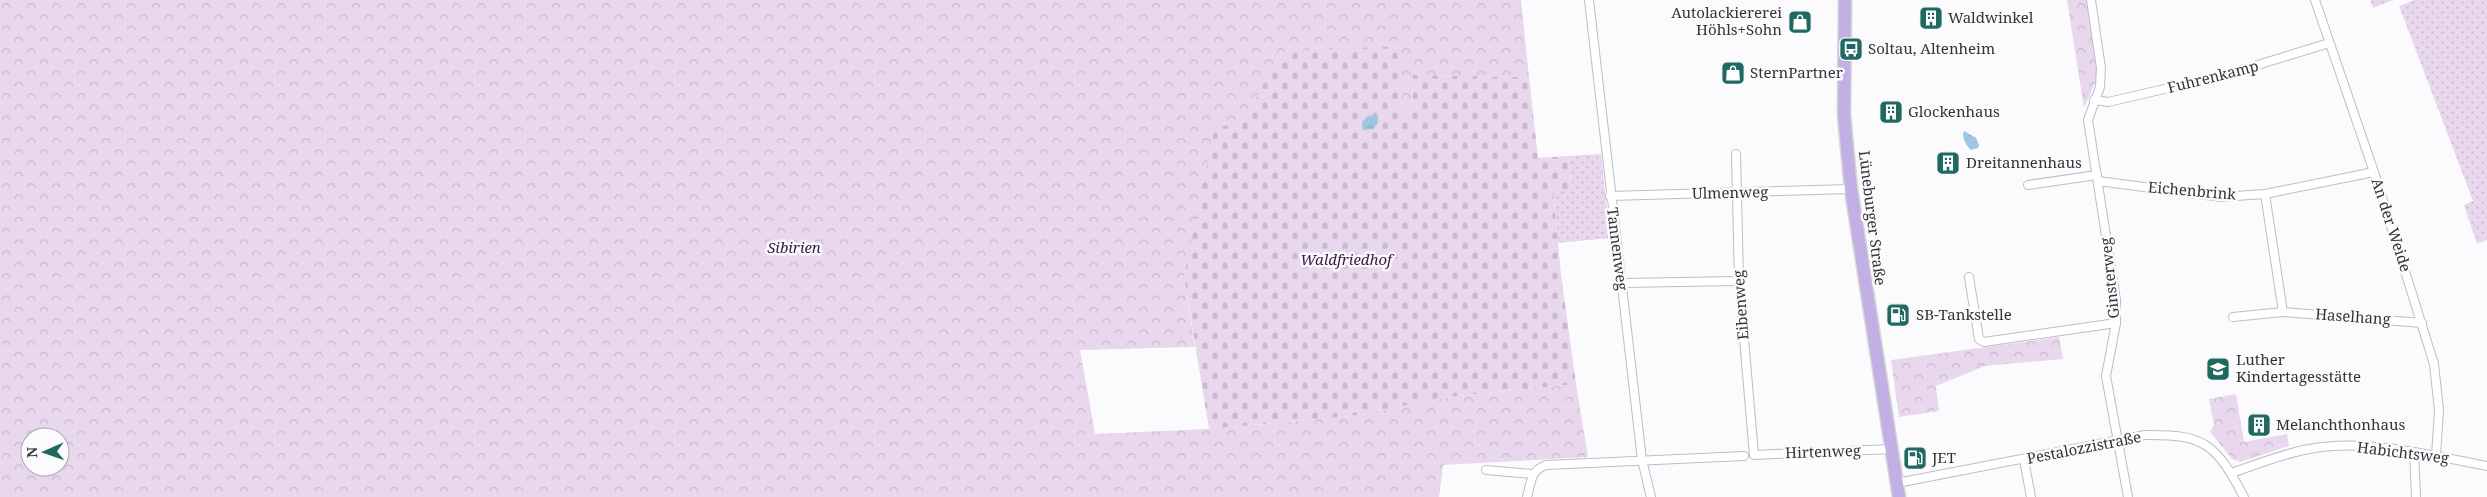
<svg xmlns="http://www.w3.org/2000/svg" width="2487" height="497" font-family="'Noto Serif',serif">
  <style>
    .grass { fill: url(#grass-dots) }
    .forest { fill: url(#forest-crowns); fill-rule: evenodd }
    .cemetery { fill: url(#cemetery-stones) }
    .water { fill: url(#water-ripples) }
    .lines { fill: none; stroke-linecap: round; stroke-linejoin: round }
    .street-casing { stroke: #bcbdc6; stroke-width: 10 }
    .primary-casing { stroke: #d6d6d7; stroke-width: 15 }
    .street { stroke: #fff; stroke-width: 8 }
    .primary { stroke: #c2b0e4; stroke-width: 12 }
    .labels { text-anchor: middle; stroke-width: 5; stroke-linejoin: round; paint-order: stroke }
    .poi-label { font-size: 15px; fill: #343438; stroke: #fbfbfd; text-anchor: start }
    .street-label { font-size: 15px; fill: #343438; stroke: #fbfbfd }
    .park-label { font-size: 15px; font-style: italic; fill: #3a1845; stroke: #fbfbfd }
  </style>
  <defs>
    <pattern id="grass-dots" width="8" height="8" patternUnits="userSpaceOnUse" patternTransform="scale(1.25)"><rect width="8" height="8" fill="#e8d7ed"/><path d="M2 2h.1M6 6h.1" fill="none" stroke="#c8b9cc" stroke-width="1.8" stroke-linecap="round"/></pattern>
    <pattern id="forest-crowns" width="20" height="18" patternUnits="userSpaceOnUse" patternTransform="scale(1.25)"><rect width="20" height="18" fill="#e8d7ed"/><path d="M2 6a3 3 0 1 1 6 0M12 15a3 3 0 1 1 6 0" fill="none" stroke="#c8b9cc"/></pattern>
    <pattern id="cemetery-stones" width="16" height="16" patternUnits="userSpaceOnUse" patternTransform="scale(1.25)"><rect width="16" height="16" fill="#e8d7ed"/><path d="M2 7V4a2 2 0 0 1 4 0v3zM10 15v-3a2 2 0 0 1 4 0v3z" fill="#c8b9cc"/></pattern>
    <pattern id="water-ripples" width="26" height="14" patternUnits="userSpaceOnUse" patternTransform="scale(1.25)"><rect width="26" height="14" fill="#a1c6e3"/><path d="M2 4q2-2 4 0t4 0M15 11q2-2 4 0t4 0" fill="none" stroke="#84a2b9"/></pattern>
  </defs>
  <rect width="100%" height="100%" fill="#fbfbfd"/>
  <!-- grass -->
  <g class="grass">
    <path d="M2370,0H2393L2373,8Z"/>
    <path d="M2414,0H2487V240L2477,244L2464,205L2473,201L2399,6Z"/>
    <path d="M1601,154L1610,238L1558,243L1553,191L1572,189L1568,156Z"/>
  </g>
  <!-- forest -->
  <g class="forest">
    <path d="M0,0H1521L1529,77L1412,75L1413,114H1401L1281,52L1242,124L1184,276L1195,347L1080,350L1095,434L1209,429L1351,416L1455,396L1576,384L1588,457L1443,465L1439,497H0ZM30,437H60V467H30Z"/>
    <path d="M2067,0H2087L2098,76L2084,108Z"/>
    <path d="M2059,337L2063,359L1985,366L1936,386L1939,411L1899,417L1891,360Z"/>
    <path d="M2236,394L2244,442L2287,434L2289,446L2240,462L2232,459L2210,432L2214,425L2209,399Z"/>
  </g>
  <!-- cemetery -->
  <path class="cemetery" d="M1397,46L1401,114H1413L1412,75L1529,77L1538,158L1568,156L1572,189L1553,192L1561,274L1576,384L1455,396L1351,416L1209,429L1184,276L1215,127L1242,124L1281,52Z"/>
  <!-- water -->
  <g class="water">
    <path d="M1374,115L1378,117V123L1373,129L1363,130L1362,122L1368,116Z"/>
    <path d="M1964,131L1976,138L1979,145L1978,148L1971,150C1966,146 1961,136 1964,131Z"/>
  </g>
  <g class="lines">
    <!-- street casing -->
    <g class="street-casing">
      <g id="street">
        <path d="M1589,0L1642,460L1651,497"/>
        <path d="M2091,0L2101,68L2100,87L2088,120L2116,300V323L2106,376L2128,497"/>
        <path d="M2315,0L2374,172L2434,364L2439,410L2436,456"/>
        <path d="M2094,100L2108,102L2225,75L2329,43"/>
        <path d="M1736,154L1739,281L1754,455L1891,449"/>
        <path d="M2098,181L2221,197L2265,194L2374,172"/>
        <path d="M2028,185L2097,175"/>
        <path d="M2265,194L2283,312L2422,323"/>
        <path d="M1610,196L1851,189"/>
        <path d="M1969,277L1979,339L1984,342L2116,323"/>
        <path d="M1621,283L1739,281"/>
        <path d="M2233,317L2283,312"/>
        <path d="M2414,452L2416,497"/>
        <path d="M2024,460L2031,497"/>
        <path d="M1486,470L1532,474"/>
        <path d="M2231,473C2255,465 2280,455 2304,450C2364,437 2428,455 2487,466"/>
        <path d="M1897,483L2145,435C2205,434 2216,444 2244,497"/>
        <path d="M1527,497C1531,482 1531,470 1546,465L1744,456"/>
      </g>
    </g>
    <!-- primary casing -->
    <g class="primary-casing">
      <path id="primary" d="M1845,0L1844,115L1851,189L1899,497"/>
    </g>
    <!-- street -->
    <use href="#street" class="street"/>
    <!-- primary -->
    <use href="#primary" class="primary"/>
  </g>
  <!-- icons -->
  <defs>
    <g id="building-square" transform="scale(1.25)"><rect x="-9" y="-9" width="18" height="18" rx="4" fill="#1f6961" stroke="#fbfbfd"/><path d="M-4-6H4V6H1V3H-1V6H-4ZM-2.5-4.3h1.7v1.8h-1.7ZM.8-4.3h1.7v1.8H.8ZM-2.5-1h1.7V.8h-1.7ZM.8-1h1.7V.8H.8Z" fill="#fff"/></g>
    <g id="shop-square" transform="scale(1.25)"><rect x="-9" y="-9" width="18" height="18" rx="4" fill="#1f6961" stroke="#fbfbfd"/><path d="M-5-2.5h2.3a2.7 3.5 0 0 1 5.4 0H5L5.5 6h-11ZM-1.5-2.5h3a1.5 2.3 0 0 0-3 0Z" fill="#fff"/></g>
    <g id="bus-square" transform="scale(1.25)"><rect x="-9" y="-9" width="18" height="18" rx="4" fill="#1f6961" stroke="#fbfbfd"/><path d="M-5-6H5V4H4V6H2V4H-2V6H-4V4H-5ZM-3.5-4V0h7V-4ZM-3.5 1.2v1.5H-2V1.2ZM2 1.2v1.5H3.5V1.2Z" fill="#fff"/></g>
    <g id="fuel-square" transform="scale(1.25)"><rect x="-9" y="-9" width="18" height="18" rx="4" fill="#1f6961" stroke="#fbfbfd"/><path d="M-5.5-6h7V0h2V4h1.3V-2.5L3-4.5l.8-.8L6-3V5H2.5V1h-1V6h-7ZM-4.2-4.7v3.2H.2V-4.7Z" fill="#fff"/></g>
    <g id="school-square" transform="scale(1.25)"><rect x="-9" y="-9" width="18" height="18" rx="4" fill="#1f6961" stroke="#fbfbfd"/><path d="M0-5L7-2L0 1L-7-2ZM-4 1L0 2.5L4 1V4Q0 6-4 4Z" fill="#fff"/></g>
  </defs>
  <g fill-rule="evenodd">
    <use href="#building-square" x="1931" y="18"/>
    <use href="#shop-square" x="1800" y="22"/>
    <use href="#bus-square" x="1851" y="49"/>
    <use href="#shop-square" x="1733" y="73"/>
    <use href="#building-square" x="1891" y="112"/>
    <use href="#building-square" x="1948" y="163"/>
    <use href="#fuel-square" x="1898" y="315"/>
    <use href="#school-square" x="2218" y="369"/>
    <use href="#building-square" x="2259" y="425"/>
    <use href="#fuel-square" x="1915" y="458"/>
  </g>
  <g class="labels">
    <!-- poi labels -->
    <g class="poi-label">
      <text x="1782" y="18" text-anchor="end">Autolackiererei<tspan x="1782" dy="17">Höhls+Sohn</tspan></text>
      <text x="1948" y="23">Waldwinkel</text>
      <text x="1868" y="54">Soltau, Altenheim</text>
      <text x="1750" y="78">SternPartner</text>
      <text x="1908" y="117">Glockenhaus</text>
      <text x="1966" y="168">Dreitannenhaus</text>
      <text x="1916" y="320">SB-Tankstelle</text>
      <text x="2236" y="365">Luther<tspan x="2236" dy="17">Kindertagesstätte</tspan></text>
      <text x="2276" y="430">Melanchthonhaus</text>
      <text x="1932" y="463">JET</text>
    </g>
    <!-- street labels -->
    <g class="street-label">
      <text transform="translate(2213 77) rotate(-14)" y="5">Fuhrenkamp</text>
      <text transform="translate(2192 191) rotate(5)" y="5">Eichenbrink</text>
      <text transform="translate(1730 193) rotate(-1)" y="5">Ulmenweg</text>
      <text transform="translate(1872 218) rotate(83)" y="5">Lüneburger Straße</text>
      <text transform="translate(2391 225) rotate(72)" y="5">An der Weide</text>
      <text transform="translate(1617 249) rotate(83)" y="5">Tannenweg</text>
      <text transform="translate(2110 278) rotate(-96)" y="5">Ginsterweg</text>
      <text transform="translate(1741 305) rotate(-94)" y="5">Eibenweg</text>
      <text transform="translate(2353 317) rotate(4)" y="5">Haselhang</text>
      <text transform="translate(2084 448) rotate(-11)" y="5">Pestalozzistraße</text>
      <text transform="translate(1823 452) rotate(-2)" y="5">Hirtenweg</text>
      <text transform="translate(2403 453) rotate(7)" y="5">Habichtsweg</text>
    </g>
    <!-- park labels -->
    <g class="park-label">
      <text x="794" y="253">Sibirien</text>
      <text x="1346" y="265">Waldfriedhof</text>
    </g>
  </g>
  <!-- north arrow -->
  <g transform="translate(45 452) rotate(268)"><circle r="24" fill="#fbfbfd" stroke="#ababae"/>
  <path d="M0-4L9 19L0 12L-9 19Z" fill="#1f6961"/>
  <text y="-8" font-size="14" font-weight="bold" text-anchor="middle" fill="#343438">N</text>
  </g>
</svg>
